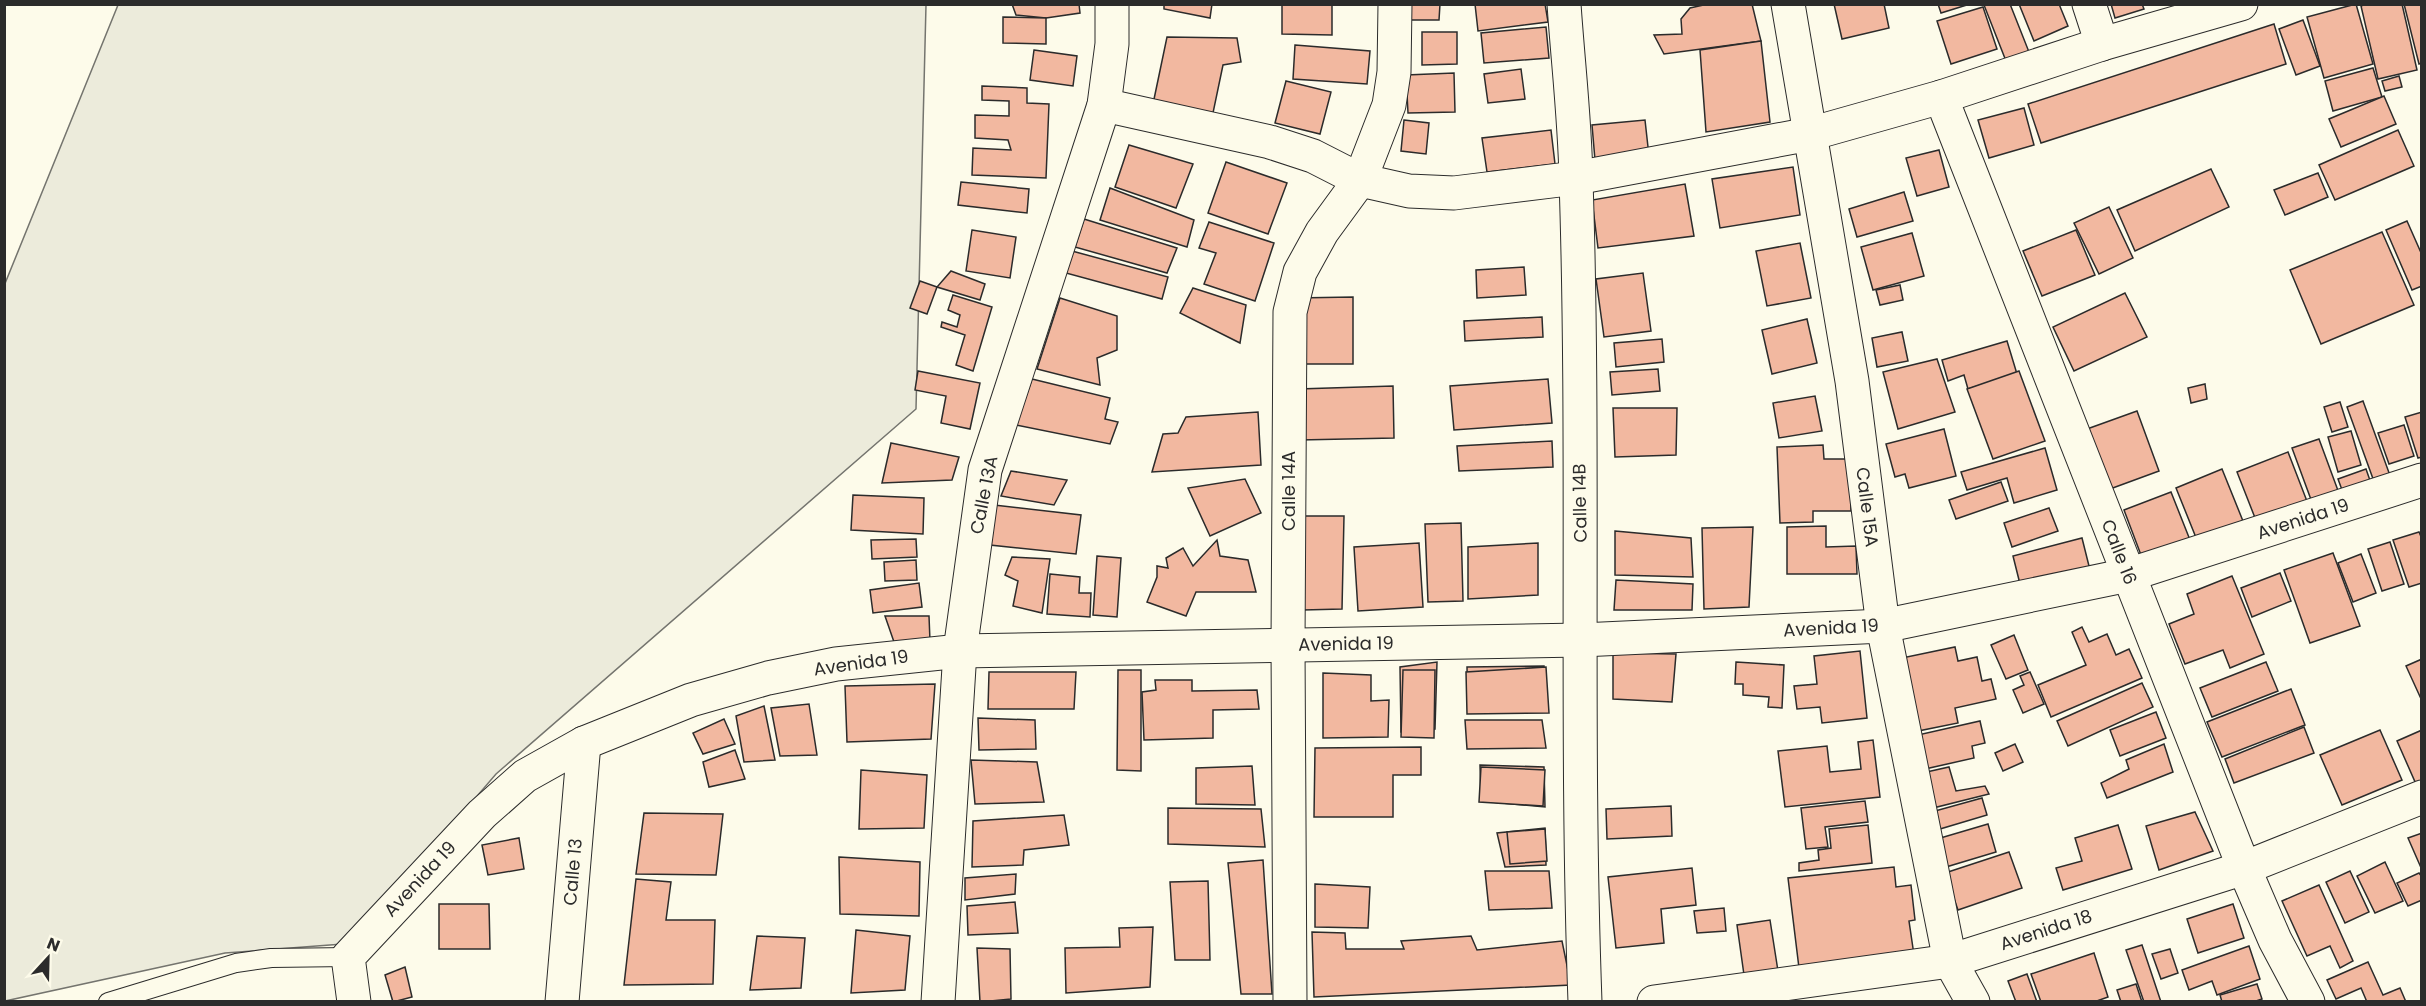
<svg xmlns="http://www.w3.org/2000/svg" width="2426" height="1006" font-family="Poppins,sans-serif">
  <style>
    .green { fill: #ecebdb; stroke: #74746e; stroke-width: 1.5 }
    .building { fill: #f2b8a0; stroke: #2b2b2b; stroke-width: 1.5 }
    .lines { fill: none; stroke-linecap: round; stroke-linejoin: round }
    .service-casing { stroke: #2b2b2b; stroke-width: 20 }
    .minor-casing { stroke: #2b2b2b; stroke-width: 35 }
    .service { stroke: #fdfbea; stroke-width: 18 }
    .minor { stroke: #fdfbea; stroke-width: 33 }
    .labels { text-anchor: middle; stroke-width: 4.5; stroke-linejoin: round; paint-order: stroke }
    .street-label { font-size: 18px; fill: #2b2b2b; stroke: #fdfbea }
  </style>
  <rect width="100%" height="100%" fill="#fdfbea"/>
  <!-- green -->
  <path class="green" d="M118,5H926L916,409L496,774L357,936L343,944L225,953L5,1001L4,286Z"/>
  <!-- building -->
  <g class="building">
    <path d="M1012,4H1079L1080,13L1046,18L1016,15Z"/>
    <path d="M1164,4H1212L1210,18L1164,9Z"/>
    <path d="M1282,4H1332V35L1282,34Z"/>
    <path d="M1410,4H1440L1439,20H1409Z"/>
    <path d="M1475,4H1545L1548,22L1478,31Z"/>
    <path d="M1708,4H1752L1761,41L1664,54L1654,35L1682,34L1681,19L1690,8Z"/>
    <path d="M1834,4H1884L1889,28L1842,39Z"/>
    <path d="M1938,4H1970L1941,13Z"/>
    <path d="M2010,4L2029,52L2006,61L1984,5Z"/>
    <path d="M2019,4H2059L2068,26L2034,41Z"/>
    <path d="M2111,4H2142L2144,9L2115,18Z"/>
    <path d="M2356,4L2373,64L2324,78L2307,17Z"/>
    <path d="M2366,4H2402L2417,70L2378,79L2361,6Z"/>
    <path d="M2404,4H2422V63L2419,64Z"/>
    <path d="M1983,7L1997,49L1951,64L1937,21Z"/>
    <path d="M1003,17L1046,18V44L1003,43Z"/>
    <path d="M2303,20L2320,66L2296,75L2279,29Z"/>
    <path d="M2274,24L2286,64L2041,143L2028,104Z"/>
    <path d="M1546,27L1549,58L1484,63L1481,33Z"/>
    <path d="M1422,32H1457V64L1422,65Z"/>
    <path d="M1167,37L1237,38L1241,62L1223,65L1213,113L1153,104Z"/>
    <path d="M1761,41L1770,122L1706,132L1700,50Z"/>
    <path d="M1295,45L1370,51L1367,84L1293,79Z"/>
    <path d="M1034,50L1077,56L1073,86L1030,80Z"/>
    <path d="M2373,68L2382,97L2333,111L2325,81Z"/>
    <path d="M1521,69L1525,99L1488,103L1484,74Z"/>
    <path d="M1454,73L1455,112L1408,113L1406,75Z"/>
    <path d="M2399,76L2402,87L2385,91L2382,81Z"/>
    <path d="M1286,81L1331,92L1320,134L1275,123Z"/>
    <path d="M982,86L1027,88V103L1049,104L1046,178L972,175L973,148L1011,150L1008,140L975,138V115L1009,116V101L982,100Z"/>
    <path d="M2384,96L2396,124L2341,147L2329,119Z"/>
    <path d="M2024,108L2034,145L1989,158L1978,120Z"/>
    <path d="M1404,120L1429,123L1426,154L1401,151Z"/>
    <path d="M1645,120L1649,156L1595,160L1592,125Z"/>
    <path d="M1551,130L1555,164L1487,172L1482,138Z"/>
    <path d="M2398,130L2414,166L2335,200L2319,165Z"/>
    <path d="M1129,145L1193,164L1176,208L1115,187Z"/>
    <path d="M1939,150L1949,187L1917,196L1906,158Z"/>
    <path d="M1226,162L1287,183L1268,234L1208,213Z"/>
    <path d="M1793,167L1800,215L1720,228L1712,179Z"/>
    <path d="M2211,169L2229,207L2135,251L2117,210Z"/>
    <path d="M2318,173L2328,197L2285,215L2274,190Z"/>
    <path d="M961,182L1029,189L1027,213L958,205Z"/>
    <path d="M1685,184L1694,236L1598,248L1592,200Z"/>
    <path d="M1110,188L1194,220L1187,247L1100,220Z"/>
    <path d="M1904,192L1913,221L1857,237L1849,209Z"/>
    <path d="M2109,207L2133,258L2099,274L2074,223Z"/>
    <path d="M1084,219L1177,248L1167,273L1075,247Z"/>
    <path d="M2407,221L2422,255V286L2412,290L2386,230Z"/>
    <path d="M1209,222L1274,243L1255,301L1204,284L1216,253L1199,248Z"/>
    <path d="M972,230L1016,237L1010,278L966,271Z"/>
    <path d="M2076,230L2095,275L2042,296L2023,251Z"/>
    <path d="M2382,232L2414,305L2321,344L2290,270Z"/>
    <path d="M1912,233L1924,276L1873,290L1861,247Z"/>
    <path d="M1800,243L1811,298L1767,306L1756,251Z"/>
    <path d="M1072,251L1168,277L1162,299L1066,273Z"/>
    <path d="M1524,267L1526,295L1477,298L1476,270Z"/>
    <path d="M951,271L985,284L980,300L937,287Z"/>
    <path d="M1643,273L1651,331L1604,337L1596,279Z"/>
    <path d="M920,281L937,287L927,314L910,308Z"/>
    <path d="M1900,285L1903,300L1880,305L1876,290Z"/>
    <path d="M1193,288L1246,305L1240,343L1180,313Z"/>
    <path d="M2125,293L2147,337L2074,371L2053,327Z"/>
    <path d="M953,295L992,307L973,371L956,365L965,335L941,327L942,322L957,327L960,315L948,310Z"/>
    <path d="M1353,297V364H1296L1295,298Z"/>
    <path d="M1060,298L1117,316V350L1097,358L1100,385L1037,369Z"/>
    <path d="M1542,317L1543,337L1465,341L1464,321Z"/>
    <path d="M1807,319L1817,363L1772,374L1762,330Z"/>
    <path d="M1902,332L1908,361L1877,367L1872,338Z"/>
    <path d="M1662,339L1664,362L1616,367L1614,343Z"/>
    <path d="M2007,341L2017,374L1968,389L1964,375L1948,381L1942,360Z"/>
    <path d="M1937,359L1955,412L1898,429L1883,372Z"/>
    <path d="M1658,369L1660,391L1612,395L1610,372Z"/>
    <path d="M918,371L980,383L970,429L941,423L946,396L915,390Z"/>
    <path d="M2019,371L2045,441L1993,459L1967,389Z"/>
    <path d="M1032,379L1110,398L1105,419L1118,422L1110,444L1016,425Z"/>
    <path d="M1548,379L1552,423L1454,430L1450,386Z"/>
    <path d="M2205,384L2207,399L2191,403L2188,388Z"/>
    <path d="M1393,386L1394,438L1299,440L1298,389Z"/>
    <path d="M1815,396L1822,431L1779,438L1773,403Z"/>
    <path d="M2363,401L2392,481L2376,487L2347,407Z"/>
    <path d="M2340,402L2348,427L2332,432L2324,407Z"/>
    <path d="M1613,408H1677L1676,455L1615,457Z"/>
    <path d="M2137,411L2159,471L2110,489L2087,429Z"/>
    <path d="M1258,412L1261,465L1152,472L1163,434L1178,433L1186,417Z"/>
    <path d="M2422,412V457L2418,458L2405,417Z"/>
    <path d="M2404,425L2414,456L2389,464L2378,433Z"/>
    <path d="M1944,429L1956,476L1909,488L1905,474L1895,477L1886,444Z"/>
    <path d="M2351,431L2361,465L2338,472L2328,437Z"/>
    <path d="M2319,439L2340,496L2313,505L2292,448Z"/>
    <path d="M1552,441L1553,467L1459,471L1457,446Z"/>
    <path d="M891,443L959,457L952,480L882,483Z"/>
    <path d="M1823,445L1824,459H1850L1851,511H1813V522L1780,523L1777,447Z"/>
    <path d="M2045,448L2057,490L2014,503L2007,478L1967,490L1961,472Z"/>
    <path d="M2288,452L2310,509L2259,528L2237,472Z"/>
    <path d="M2222,469L2245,526L2199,545L2176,488Z"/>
    <path d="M2366,469L2373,489L2345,498L2338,479Z"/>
    <path d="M1011,471L1067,480L1054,505L1001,496Z"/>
    <path d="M1245,479L1261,513L1210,536L1188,488Z"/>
    <path d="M2001,482L2008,501L1956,519L1949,500Z"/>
    <path d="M2171,492L2192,545L2144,563L2124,510Z"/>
    <path d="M853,495L924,498L923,534L851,530Z"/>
    <path d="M994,505L1081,515L1076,554L990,545Z"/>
    <path d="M2049,508L2058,531L2012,547L2004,523Z"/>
    <path d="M1304,516H1344L1342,609L1303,610Z"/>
    <path d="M1461,523L1463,601L1428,602L1425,524Z"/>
    <path d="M1826,526V547L1856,546L1857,574H1787V527Z"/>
    <path d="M1753,527L1749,607L1704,609L1702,528Z"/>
    <path d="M1615,531L1691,538L1693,577L1615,575Z"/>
    <path d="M2419,532L2422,539V583L2409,587L2393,540Z"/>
    <path d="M2082,538L2091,574L2022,592L2013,556Z"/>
    <path d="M916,539L917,557L872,559L871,540Z"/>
    <path d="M1217,540L1220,556L1248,560L1256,592H1196L1186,616L1147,602L1157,577V566L1168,568L1166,558L1183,548L1193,566Z"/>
    <path d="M2390,542L2404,584L2382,591L2368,549Z"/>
    <path d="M1419,543L1423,607L1358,611L1354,547Z"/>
    <path d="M1538,543V595L1468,599V547Z"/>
    <path d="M2333,553L2360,626L2310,643L2284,570Z"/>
    <path d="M2361,554L2376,593L2353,602L2338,563Z"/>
    <path d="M1097,556L1121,558L1117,617L1093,615Z"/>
    <path d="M1012,557L1050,559L1042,613L1013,606L1018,581L1005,575Z"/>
    <path d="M916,560L917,580L885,581L884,562Z"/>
    <path d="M2280,573L2291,601L2252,617L2241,588Z"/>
    <path d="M1050,574L1080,577L1079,593H1091L1090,617L1047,614Z"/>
    <path d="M2232,576L2264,654L2230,668L2223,650L2185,664L2169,624L2194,614L2187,594Z"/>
    <path d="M1616,580L1693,584L1692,610H1614Z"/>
    <path d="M919,583L922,607L873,613L870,590Z"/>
    <path d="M885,616H929L930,641L894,642Z"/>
    <path d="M2082,627L2089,642L2107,634L2116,655L2129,649L2142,678L2051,717L2038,685L2086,665L2072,632Z"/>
    <path d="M2014,635L2028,670L2006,679L1991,645Z"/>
    <path d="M1955,647L1958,661L1977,657L1982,681L1991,679L1996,699L1955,708L1958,723L1913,732L1897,659Z"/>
    <path d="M1860,651L1867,718L1822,723L1820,707L1797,709L1794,686L1817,684L1814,656Z"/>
    <path d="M1613,653L1676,654L1672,702L1613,699Z"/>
    <path d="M2422,659V701L2406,666Z"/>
    <path d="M1437,662L1435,729L1401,732L1400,667Z"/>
    <path d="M1736,662L1784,665L1782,708L1768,707L1769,697L1743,695V684H1735Z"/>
    <path d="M2266,662L2278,691L2212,717L2200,688Z"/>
    <path d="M1544,666L1545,711L1468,713L1467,667Z"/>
    <path d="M1546,667L1549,713L1467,714L1466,672Z"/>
    <path d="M1118,670H1141V771L1117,770Z"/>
    <path d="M1403,670H1435L1434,738L1401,737Z"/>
    <path d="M989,672H1076L1074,709H988Z"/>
    <path d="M2030,672L2044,704L2023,713L2013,690L2024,685L2020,676Z"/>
    <path d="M1323,673L1371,675V701L1389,700L1388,737L1323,738Z"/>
    <path d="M1155,680H1192V691L1257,690L1259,709L1213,710V738L1144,740L1142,692L1156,690Z"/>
    <path d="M2142,683L2153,707L2068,746L2057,721Z"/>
    <path d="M935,684L931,739L847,742L845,686Z"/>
    <path d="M2291,689L2305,725L2222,757L2207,722Z"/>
    <path d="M809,704L817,755L780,756L771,708Z"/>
    <path d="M764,706L775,760L744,762L736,716Z"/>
    <path d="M2156,712L2166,738L2120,756L2110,730Z"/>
    <path d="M978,718L1035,720L1036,749L979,750Z"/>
    <path d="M724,719L735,744L703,754L693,733Z"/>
    <path d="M1465,720H1542L1546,748L1467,749Z"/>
    <path d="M1980,721L1985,743L1972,746L1974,758L1916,771L1909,737Z"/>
    <path d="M2304,727L2314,753L2234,783L2225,759Z"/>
    <path d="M2380,730L2402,780L2342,805L2320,755Z"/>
    <path d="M2422,730V782L2416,784L2397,741Z"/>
    <path d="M1873,740L1880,797L1785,807L1778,751L1827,746L1830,772L1861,769L1858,742Z"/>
    <path d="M2015,744L2023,762L2003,771L1995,753Z"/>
    <path d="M2164,744L2173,772L2107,798L2101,783L2129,769L2126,760Z"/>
    <path d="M1421,747V775H1393V817H1314L1315,748Z"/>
    <path d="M735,750L745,779L709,787L703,762Z"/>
    <path d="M971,760L1037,762L1044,802L975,804Z"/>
    <path d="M1480,765L1544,767L1545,807L1481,801Z"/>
    <path d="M1252,766L1255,805L1196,804V768Z"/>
    <path d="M1481,767L1545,770L1543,806L1479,802Z"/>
    <path d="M1949,767L1956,791L1985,786L1989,794L1933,808L1922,773Z"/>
    <path d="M861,770L927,775L924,828L859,829Z"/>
    <path d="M1982,798L1987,815L1940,829L1935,811Z"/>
    <path d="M1865,801L1868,822L1825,827L1828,847L1806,849L1801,808Z"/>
    <path d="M1671,806L1672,836L1607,839L1606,809Z"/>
    <path d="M1168,808L1261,809L1265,847L1168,844Z"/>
    <path d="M2195,812L2213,851L2159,870L2146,826Z"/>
    <path d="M644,813L723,814L716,875L636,874Z"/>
    <path d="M1064,815L1069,845L1024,850L1023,865L972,867L973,821Z"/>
    <path d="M1988,824L1996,852L1946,867L1937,839Z"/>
    <path d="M1868,825L1872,863L1799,871V863L1819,860L1818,850L1831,848L1829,829Z"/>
    <path d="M2118,825L2132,869L2063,890L2056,868L2082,861L2075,838Z"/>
    <path d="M1545,828L1546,865L1505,867L1497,833Z"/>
    <path d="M1545,829L1547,861L1510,864L1507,832Z"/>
    <path d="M2422,833V870L2408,838Z"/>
    <path d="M519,838L524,869L488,875L482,845Z"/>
    <path d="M2009,852L2022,888L1958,910L1945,873Z"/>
    <path d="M839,857L920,862L919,916L840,914Z"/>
    <path d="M1263,860L1272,994H1241L1228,863Z"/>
    <path d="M2385,862L2403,901L2375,913L2357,876Z"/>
    <path d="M1894,867L1896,887L1911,885L1915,920L1909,921L1914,955L1799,968L1788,878Z"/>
    <path d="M1692,868L1696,905L1661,909L1664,943L1616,948L1608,877Z"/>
    <path d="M1485,871H1549L1552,908L1489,910Z"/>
    <path d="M2350,871L2369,912L2345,923L2326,882Z"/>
    <path d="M2419,873L2422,877V900L2408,906L2397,883Z"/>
    <path d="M1016,874L1015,894L965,900V878Z"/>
    <path d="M636,879L671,882L666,920H715L713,984L624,985Z"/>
    <path d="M1208,881L1210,960H1175L1170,882Z"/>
    <path d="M1315,884L1370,887L1368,928L1315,927Z"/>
    <path d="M2319,885L2353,961L2340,968L2330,946L2307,956L2282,901Z"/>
    <path d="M1015,902L1018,933L968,935L967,906Z"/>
    <path d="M439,904H489L490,949H439Z"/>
    <path d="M2233,904L2244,938L2198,953L2187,919Z"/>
    <path d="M1724,908L1726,931L1697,933L1694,911Z"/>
    <path d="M1770,920L1778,971L1744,975L1737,925Z"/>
    <path d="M1153,927L1150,987L1066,993L1065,948L1120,947L1119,928Z"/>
    <path d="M856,930L910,936L905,990L851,993Z"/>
    <path d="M1312,932L1345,933L1346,949H1404L1401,941L1471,936L1477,950L1562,941L1571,985L1314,997Z"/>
    <path d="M757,936L805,938L801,988L750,990Z"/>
    <path d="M2142,945L2161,1002H2144L2126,950Z"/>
    <path d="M2249,946L2260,979L2217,995L2212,981L2189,990L2182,970Z"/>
    <path d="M977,948L1010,949L1011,999L980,1002Z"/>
    <path d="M2170,949L2178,973L2161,979L2152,954Z"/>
    <path d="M2094,953L2108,997L2094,1002H2041L2031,974Z"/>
    <path d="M2368,962L2383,995L2400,988L2406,1002H2367L2361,988L2336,999L2327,980Z"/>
    <path d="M405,967L412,997L393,1002L385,975Z"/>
    <path d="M2027,974L2037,1002H2016L2008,981Z"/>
    <path d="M2136,984L2142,1002H2121L2117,990Z"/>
    <path d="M2257,984L2262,999L2253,1002H2222L2220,995Z"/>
  </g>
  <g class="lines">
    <!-- service casing -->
    <g class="service-casing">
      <path id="service" d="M108,1002L236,963L271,958L348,957"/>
    </g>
    <!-- minor casing -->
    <g class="minor-casing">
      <g id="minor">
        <path d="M1564,4C1568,63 1575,121 1576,180C1585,453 1575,728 1585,1002"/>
        <path d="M1788,4L1852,381L1883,626L1950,961L1973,1002"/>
        <path d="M2089,4L2102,44"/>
        <path d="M1941,97L2244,868L2275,940L2308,1002"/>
        <path d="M1104,105L1270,142L1313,156L1360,180L1409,191L1454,193L1576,178L1810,134L1941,97L2102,44L2241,4"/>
        <path d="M354,1002L348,957L482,814L525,776L584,743L691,700L768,678L836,664L960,651L1581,640L1883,626L2128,575L2422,480"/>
        <path d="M562,1002L584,743"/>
        <path d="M938,1002L960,651L985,470L1104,105L1112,44V4"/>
        <path d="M1290,1002L1288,645L1290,312L1300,272L1322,232L1360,180L1389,105L1394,72L1395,4"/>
        <path d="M1654,1002L1950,961L2244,868L2422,797"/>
      </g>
    </g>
    <!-- service -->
    <use href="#service" class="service"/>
    <!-- minor -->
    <use href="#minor" class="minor"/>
  </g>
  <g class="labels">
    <!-- street labels -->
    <g class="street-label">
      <text transform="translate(1289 491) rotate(-90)" y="6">Calle 14A</text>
      <text transform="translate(984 495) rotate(-79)" y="6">Calle 13A</text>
      <text transform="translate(1580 503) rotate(-91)" y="6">Calle 14B</text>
      <text transform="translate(1867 507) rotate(83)" y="6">Calle 15A</text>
      <text transform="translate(2303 519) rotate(-18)" y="6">Avenida 19</text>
      <text transform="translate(2119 552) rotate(69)" y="6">Calle 16</text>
      <text transform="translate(1831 628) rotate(-3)" y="6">Avenida 19</text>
      <text transform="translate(1346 644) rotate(-1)" y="6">Avenida 19</text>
      <text transform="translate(861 663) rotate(-8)" y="6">Avenida 19</text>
      <text transform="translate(573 872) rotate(-85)" y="6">Calle 13</text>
      <text transform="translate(420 879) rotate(-47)" y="6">Avenida 19</text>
      <text transform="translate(2046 930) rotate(-18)" y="6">Avenida 18</text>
    </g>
  </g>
  <!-- border -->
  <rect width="2426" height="1006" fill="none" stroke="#2b2b2b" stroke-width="12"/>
  <!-- north arrow -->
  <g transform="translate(48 958) rotate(22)" stroke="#fdfbea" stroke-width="4.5" paint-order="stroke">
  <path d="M0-4.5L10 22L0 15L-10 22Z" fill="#2b2b2b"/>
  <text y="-9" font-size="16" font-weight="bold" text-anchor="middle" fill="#2b2b2b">N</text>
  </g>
</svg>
